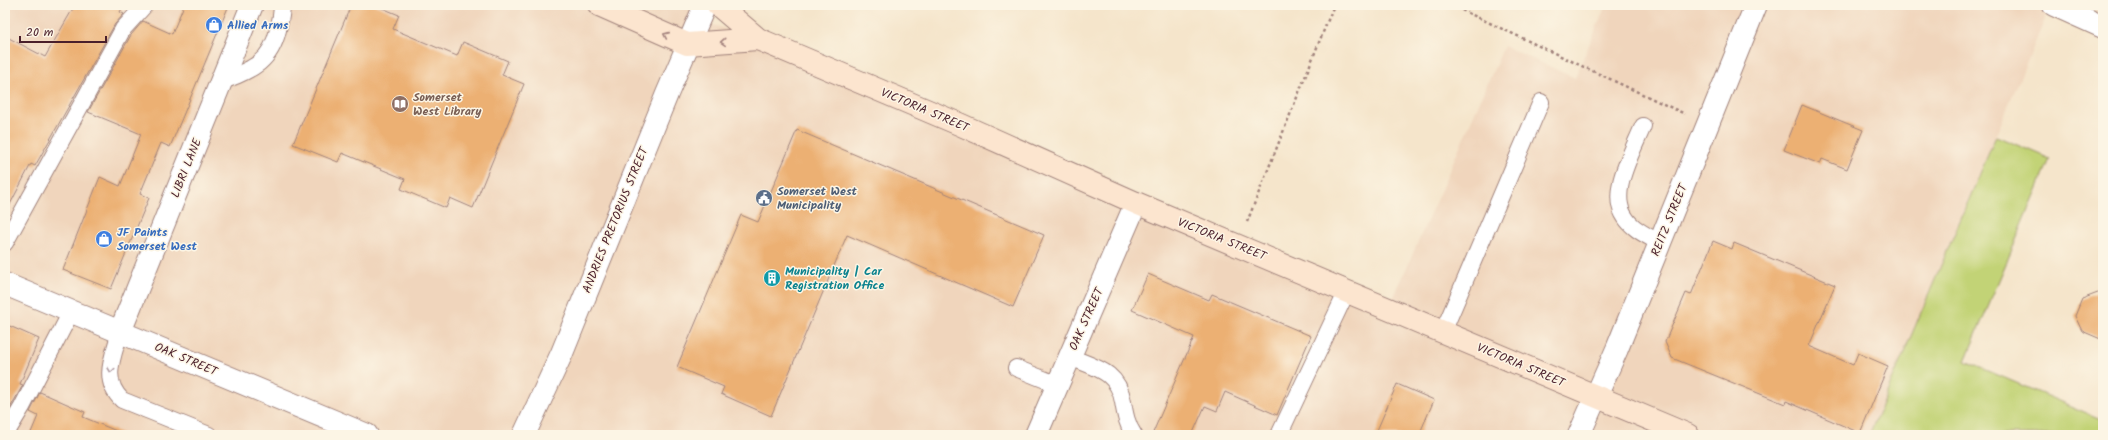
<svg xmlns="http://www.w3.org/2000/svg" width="2108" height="440" font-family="Kalam,sans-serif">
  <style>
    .built { fill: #f0d5bc }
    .green { fill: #c2d376; stroke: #867950 }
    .building { fill: #ecb073 }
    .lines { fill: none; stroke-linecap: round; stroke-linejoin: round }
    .service-casing { stroke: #a0827b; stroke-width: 18 }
    .minor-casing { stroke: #a0827b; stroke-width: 24 }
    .tertiary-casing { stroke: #a0827b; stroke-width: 24 }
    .secondary-casing { stroke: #a0827b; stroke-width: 24 }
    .path { stroke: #a0827b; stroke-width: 2.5; stroke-dasharray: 3 3; stroke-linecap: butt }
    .service { stroke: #fff; stroke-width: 16 }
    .minor { stroke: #fff; stroke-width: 22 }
    .tertiary { stroke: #fff; stroke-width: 22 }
    .secondary { stroke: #fce5cf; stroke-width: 22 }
    .oneway { stroke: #a3827d }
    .oneway2 { stroke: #ae9aa0 }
    .labels { text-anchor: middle; stroke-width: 3; stroke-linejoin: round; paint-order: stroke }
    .shop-label { font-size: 12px; font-weight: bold; fill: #366cbe; stroke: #fcf5e5; text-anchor: start }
    .education-label { font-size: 12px; font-weight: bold; fill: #785e54; stroke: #fcf5e5; text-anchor: start }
    .street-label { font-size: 12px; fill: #4a1f2b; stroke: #fcf5e5 }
    .service-label { font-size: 12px; font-weight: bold; fill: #4e5e75; stroke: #fcf5e5; text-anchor: start }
    .culture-label { font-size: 12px; font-weight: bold; fill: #0d838f; stroke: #fcf5e5; text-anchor: start }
  </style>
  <rect width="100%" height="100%" fill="#fcf5e5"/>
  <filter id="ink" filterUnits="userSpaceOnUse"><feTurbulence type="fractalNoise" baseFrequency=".025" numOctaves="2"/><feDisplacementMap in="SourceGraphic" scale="8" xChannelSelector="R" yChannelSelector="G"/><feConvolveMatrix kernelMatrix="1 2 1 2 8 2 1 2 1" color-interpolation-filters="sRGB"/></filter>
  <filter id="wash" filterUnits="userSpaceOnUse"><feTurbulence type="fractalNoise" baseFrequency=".012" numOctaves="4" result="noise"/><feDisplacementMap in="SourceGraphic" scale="16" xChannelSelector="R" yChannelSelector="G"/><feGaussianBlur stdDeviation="0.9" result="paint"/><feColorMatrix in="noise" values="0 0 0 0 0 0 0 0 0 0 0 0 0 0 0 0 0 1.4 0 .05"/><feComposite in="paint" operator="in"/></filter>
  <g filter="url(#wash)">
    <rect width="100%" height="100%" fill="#f5e5cb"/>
    <!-- built -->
    <path class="built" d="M5,5H701L695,19L753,38L1389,308L1504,46L1575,78L1606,5H2051L1869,435H5Z"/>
    <!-- green -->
    <path class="green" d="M1996,136L2050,159L1965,361L2103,420V435H1869Z"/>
    <g id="blocks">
      <!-- building -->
      <g class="building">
        <path d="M75,5H124L120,12L124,14L115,24L35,166L31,164L5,214V36L45,57Z"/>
        <path d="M184,5H229L170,147L161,143L140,194L149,198L111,289L63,270L100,177L120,186L141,134L88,112L131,35L143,21L172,34Z"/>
        <path d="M351,5H375L399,15L393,29L457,56L463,42L508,61L502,75L524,84L473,208L450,198L446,208L401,189L405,179L342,153L338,162L293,144Z"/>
        <path d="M1802,105L1863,130L1847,169L1822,159L1820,164L1784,150Z"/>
        <path d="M797,130L1044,235L1013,307L847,235L771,416L721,394L724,387L677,367L741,215L758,222Z"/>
        <path d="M1713,241L1732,249L1734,243L1835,285L1809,346L1853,365L1858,353L1888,366L1860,433L1786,401L1785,404L1672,358L1665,342L1686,293L1691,295Z"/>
        <path d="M1148,274L1209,300L1212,294L1311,336L1277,415L1225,392L1217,411L1205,406L1192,435H1152L1194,337L1132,310Z"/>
        <path d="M2103,291V340L2082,331L2075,316L2082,299Z"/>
        <path d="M5,324L39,339L20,384L23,385L5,417Z"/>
        <path d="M1397,384L1434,400L1419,435H1375Z"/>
        <path d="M40,392L85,412L83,417L126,435H30L38,416L30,412Z"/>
      </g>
    </g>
  </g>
  <g filter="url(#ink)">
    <use href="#blocks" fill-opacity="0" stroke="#a0827b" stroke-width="1"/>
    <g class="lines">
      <!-- service casing -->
      <g class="service-casing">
        <g id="service">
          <path d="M221,82C250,70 270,64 278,30C280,22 282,14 282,5"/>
          <path d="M1643,126C1633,151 1608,193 1625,217C1632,229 1648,236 1660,243"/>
          <path d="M5,243L123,29L145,5"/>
          <path d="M120,332C113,357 101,380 122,400L209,435"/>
          <path d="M1443,332L1541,102"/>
          <path d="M1070,357C1096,368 1118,371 1123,402C1125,414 1127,425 1134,435"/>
          <path d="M1016,368L1058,385"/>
          <path d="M5,433L10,427L22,407L71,312"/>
          <path d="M1279,435L1347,291"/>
        </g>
      </g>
      <!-- minor casing -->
      <g class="minor-casing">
        <g id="minor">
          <path d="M2054,5L2103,27"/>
          <path d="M5,284L367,435"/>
          <path d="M120,332L252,5"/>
          <path d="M1036,435L1136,203"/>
          <path d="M1579,435L1617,349L1756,5"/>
        </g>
      </g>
      <!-- tertiary casing -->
      <g class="tertiary-casing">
        <path id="tertiary" d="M524,435L562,353L667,94L705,5"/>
      </g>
      <!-- secondary casing -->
      <g class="secondary-casing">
        <g id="secondary">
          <path d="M599,5L687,44L758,39"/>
          <path d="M718,5L758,39L959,124L1136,203L1688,435"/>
        </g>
      </g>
      <!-- path -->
      <g class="path">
        <path d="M1451,5L1685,114"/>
        <path d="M1247,222L1334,5"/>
      </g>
      <!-- service -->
      <use href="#service" class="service"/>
      <!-- minor -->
      <use href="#minor" class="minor"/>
      <!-- tertiary -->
      <use href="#tertiary" class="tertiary"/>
      <!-- secondary -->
      <use href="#secondary" class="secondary"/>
    </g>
    <!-- one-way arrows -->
    <defs><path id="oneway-chevron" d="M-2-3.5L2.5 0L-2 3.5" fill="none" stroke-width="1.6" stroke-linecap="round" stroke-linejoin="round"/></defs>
    <g class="oneway">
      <use href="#oneway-chevron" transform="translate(666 35) rotate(-156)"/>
      <use href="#oneway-chevron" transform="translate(723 42) rotate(176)"/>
    </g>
    <use class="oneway2" href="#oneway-chevron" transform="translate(111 370) rotate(98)"/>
  </g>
  <!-- icons -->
  <defs>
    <g id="shop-disc" transform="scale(0.9)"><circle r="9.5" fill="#3f7fe0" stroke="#fcf5e5"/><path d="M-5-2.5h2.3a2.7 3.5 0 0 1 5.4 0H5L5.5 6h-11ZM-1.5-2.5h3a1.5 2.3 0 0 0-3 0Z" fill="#fff"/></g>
    <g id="library-disc" transform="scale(0.9)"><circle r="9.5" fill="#8d6e63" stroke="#fcf5e5"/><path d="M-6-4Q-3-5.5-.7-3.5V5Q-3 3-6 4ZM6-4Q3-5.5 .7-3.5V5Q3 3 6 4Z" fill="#fff"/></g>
    <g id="civic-disc" transform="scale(0.9)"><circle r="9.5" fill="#5c6f8a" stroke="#fcf5e5"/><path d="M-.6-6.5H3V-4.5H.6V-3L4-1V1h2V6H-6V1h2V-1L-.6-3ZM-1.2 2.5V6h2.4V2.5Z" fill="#fff"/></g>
    <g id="building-disc" transform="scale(0.9)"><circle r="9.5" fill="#0f9aa8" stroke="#fcf5e5"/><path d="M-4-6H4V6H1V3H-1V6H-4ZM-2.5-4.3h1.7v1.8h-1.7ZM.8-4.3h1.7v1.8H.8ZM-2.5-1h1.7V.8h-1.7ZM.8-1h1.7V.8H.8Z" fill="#fff"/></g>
  </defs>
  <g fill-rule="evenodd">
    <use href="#shop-disc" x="214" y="25"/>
    <use href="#library-disc" x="400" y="104"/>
    <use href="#civic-disc" x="764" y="198"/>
    <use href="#shop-disc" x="104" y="239"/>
    <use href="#building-disc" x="772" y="278"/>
  </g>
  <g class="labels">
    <!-- shop labels -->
    <g class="shop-label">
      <text x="227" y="29">Allied Arms</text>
      <text x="117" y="236">JF Paints<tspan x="117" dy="14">Somerset West</tspan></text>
    </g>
    <!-- education labels -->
    <g class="education-label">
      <text x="413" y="101">Somerset<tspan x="413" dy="14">West Library</tspan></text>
    </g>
    <!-- street labels -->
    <g class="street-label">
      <text transform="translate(925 110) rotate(23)" y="4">VICTORIA STREET</text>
      <text transform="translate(186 168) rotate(-68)" y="4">LIBRI LANE</text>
      <text transform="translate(615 220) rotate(-68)" y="4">ANDRIES PRETORIUS STREET</text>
      <text transform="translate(1669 220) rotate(-68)" y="4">REITZ STREET</text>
      <text transform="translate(1222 239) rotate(22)" y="4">VICTORIA STREET</text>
      <text transform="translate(1086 319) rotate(-66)" y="4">OAK STREET</text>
      <text transform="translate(186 359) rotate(23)" y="4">OAK STREET</text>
      <text transform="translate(1521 365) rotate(23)" y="4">VICTORIA STREET</text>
    </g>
    <!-- service labels -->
    <g class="service-label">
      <text x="777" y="195">Somerset West<tspan x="777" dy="14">Municipality</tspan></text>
    </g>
    <!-- culture labels -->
    <g class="culture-label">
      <text x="785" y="275">Municipality | Car<tspan x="785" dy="14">Registration Office</tspan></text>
    </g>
  </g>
  <!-- margin -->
  <rect width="2108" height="440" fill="none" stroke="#fcf5e5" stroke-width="20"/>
  <!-- scale -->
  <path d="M20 36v6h86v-6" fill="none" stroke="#4a1f2b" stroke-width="2"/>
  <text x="26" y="36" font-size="12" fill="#4a1f2b" stroke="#fcf5e5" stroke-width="3" paint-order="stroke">20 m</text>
</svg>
